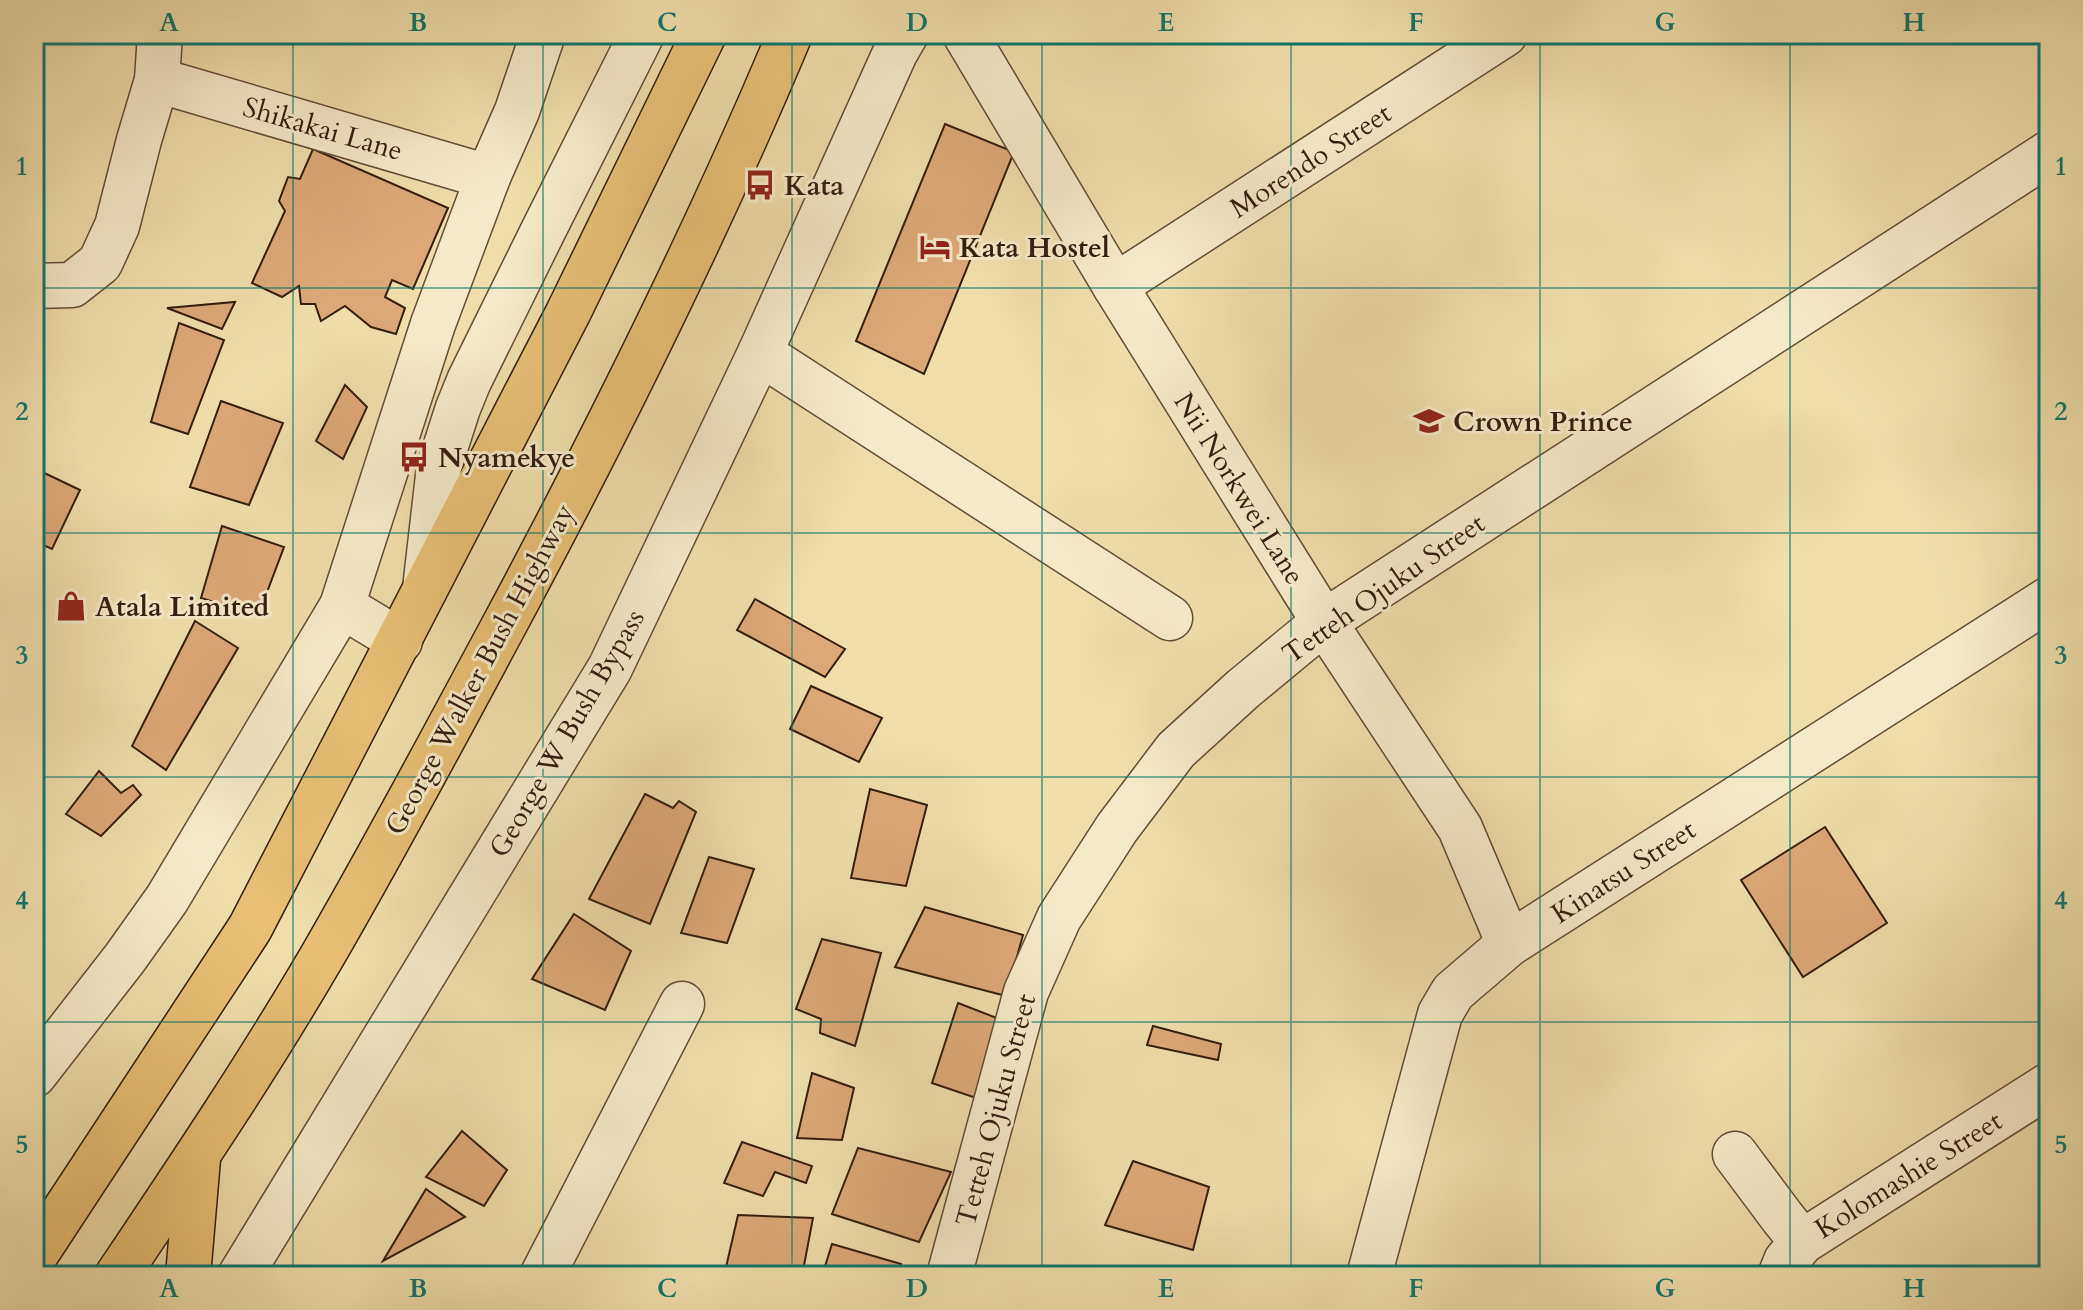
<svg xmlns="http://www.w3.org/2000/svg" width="2083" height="1310" font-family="Cardo,serif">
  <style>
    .building { fill: #dda877; stroke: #341e10; stroke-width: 2 }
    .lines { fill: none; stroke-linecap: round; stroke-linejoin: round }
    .minor-casing { stroke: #634e36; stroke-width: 47 }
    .highway-casing { stroke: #341e10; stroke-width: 47 }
    .minor { stroke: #f5eac8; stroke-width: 44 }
    .highway { stroke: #e8bf75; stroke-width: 44 }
    .grid { fill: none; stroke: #0f766e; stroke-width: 2; stroke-opacity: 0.55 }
    .labels { text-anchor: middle; stroke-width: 6; stroke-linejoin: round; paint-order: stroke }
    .street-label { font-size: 28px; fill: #341e10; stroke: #f5eac8 }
    .poi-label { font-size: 28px; font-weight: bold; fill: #341e10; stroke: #f5eac8; text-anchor: start }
    .neatline { fill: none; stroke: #0f766e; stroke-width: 3 }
    .grid-label { font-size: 26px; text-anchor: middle; font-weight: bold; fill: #0f766e }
  </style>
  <rect width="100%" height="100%" fill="#efdeaa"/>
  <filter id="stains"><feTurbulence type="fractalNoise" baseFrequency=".0025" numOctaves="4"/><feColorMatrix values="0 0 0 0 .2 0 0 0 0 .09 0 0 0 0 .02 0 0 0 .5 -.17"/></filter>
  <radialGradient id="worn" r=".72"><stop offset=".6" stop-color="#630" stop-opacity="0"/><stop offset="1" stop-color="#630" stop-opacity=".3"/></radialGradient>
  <!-- building -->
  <g class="building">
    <path d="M34,72L36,73L37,185L34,183Z"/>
    <path d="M945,124L1014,152L924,374L856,341Z"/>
    <path d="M313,149L448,208L413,289L392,280L385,297L405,308L396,334L371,327L345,306L321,321L315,304H301L299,286L282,297L252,283L285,211L279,201L288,177L300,179Z"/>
    <path d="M235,302L222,329L167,308Z"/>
    <path d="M179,323L224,340L188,434L151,422Z"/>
    <path d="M345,385L367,407L343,459L316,441Z"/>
    <path d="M221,401L283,423L249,505L190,487Z"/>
    <path d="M34,468L80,490L52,549L34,541Z"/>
    <path d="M222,526L284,547L258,616L201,598Z"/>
    <path d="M755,599L845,649L825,677L737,630Z"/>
    <path d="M195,621L238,648L166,770L132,746Z"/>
    <path d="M811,686L882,718L859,762L790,729Z"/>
    <path d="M99,771L121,793L133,785L141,795L101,836L66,814Z"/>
    <path d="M870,789L927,805L906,886L851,878Z"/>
    <path d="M645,794L673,808L679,801L696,812L650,924L589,899Z"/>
    <path d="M1825,827L1887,923L1803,977L1741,880Z"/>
    <path d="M709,857L754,869L727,943L681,933Z"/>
    <path d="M925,907L1023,935L1006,996L895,967Z"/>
    <path d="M574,914L631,951L605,1010L532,979Z"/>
    <path d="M822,939L881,953L855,1046L820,1033L821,1019L796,1009Z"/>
    <path d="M958,1003L1007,1022L982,1100L932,1083Z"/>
    <path d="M1153,1026L1221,1044L1218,1060L1147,1045Z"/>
    <path d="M812,1073L854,1088L842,1140L797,1138Z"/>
    <path d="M462,1131L507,1170L484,1206L426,1177Z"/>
    <path d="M742,1142L812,1166L806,1183L775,1172L763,1196L724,1183Z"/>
    <path d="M858,1148L951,1172L919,1242L832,1214Z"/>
    <path d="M1133,1161L1209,1187L1193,1250L1105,1225Z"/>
    <path d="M426,1189L465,1217L383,1261Z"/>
    <path d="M738,1215L813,1218L802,1276H724Z"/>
    <path d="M832,1244L901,1264L897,1276H822Z"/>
  </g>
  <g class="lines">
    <!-- minor casing -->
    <g class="minor-casing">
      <g id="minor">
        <path d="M965,34L1115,286L1324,622L1460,828L1509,944"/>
        <path d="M157,80L488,177"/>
        <path d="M34,286L72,285L100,263L117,226L139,140L157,80L160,34"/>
        <path d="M1115,286L1505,34"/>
        <path d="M760,353L1170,618"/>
        <path d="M425,589L439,467L458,408L469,381L543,231L642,34"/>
        <path d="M342,606L400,641"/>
        <path d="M34,1075L125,958L167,899L342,606L433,324L488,177L517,111L543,34"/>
        <path d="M1735,1154L1782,1217L1802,1242"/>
        <path d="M240,1276L610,668L760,353L895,53L906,34"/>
        <path d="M542,1276L682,1004"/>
        <path d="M949,1276L1026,992L1059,918L1117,828L1176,750L1243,689L1324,622L2049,153"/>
        <path d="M1369,1276L1440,1014L1453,992L1509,944L2049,599"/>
        <path d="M1780,1276L1786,1261L1802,1242L2049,1085"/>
      </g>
    </g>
    <!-- highway casing -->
    <g class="highway-casing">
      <g id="highway">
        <path d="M34,1257L250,928L568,313L704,34"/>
        <path d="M117,1276C188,1170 260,1063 324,953C386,846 444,737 502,629C606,435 705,237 790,34"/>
        <path d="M188,1276L198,1159"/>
      </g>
    </g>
    <!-- minor -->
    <use href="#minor" class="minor"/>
    <!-- highway -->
    <use href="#highway" class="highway"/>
  </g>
  <!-- grid -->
  <path class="grid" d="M293,34V1276M543,34V1276M792,34V1276M1042,34V1276M1291,34V1276M1540,34V1276M1790,34V1276M34,288H2049M34,533H2049M34,777H2049M34,1022H2049"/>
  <!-- icons -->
  <defs>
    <g id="bus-bare" transform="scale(2.4)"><path d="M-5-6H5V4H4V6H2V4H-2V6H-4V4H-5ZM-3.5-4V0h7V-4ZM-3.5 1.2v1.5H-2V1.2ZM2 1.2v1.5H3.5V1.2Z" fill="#8f2418" stroke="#f5eac8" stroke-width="2.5" paint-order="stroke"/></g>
    <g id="hotel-bare" transform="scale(2.4)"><path d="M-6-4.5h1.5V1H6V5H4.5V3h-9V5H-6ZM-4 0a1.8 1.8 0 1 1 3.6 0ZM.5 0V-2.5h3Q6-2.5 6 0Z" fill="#8f2418" stroke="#f5eac8" stroke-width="2.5" paint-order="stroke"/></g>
    <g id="school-bare" transform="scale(2.4)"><path d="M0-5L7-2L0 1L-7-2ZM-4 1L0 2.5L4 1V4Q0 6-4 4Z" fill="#8f2418" stroke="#f5eac8" stroke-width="2.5" paint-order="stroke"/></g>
    <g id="shop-bare" transform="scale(2.4)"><path d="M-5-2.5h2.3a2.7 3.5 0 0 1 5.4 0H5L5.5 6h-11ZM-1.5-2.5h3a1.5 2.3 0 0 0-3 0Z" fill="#8f2418" stroke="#f5eac8" stroke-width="2.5" paint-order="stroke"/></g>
  </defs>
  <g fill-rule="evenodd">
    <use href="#bus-bare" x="760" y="185"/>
    <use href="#hotel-bare" x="935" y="247"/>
    <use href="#school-bare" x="1429" y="421"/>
    <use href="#bus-bare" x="414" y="457"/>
    <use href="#shop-bare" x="71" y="606"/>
  </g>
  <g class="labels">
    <!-- street labels -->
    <g class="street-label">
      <text transform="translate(323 128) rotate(16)" y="10">Shikakai Lane</text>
      <text transform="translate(1310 160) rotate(-33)" y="10">Morendo Street</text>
      <text transform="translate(1240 488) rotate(58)" y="10">Nii Norkwei Lane</text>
      <text transform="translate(1383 588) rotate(-35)" y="10">Tetteh Ojuku Street</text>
      <text transform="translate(479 669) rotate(-62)" y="10">George Walker Bush Highway</text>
      <text transform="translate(566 733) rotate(-60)" y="10">George W Bush Bypass</text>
      <text transform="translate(1623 871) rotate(-33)" y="10">Kinatsu Street</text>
      <text transform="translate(995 1110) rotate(-75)" y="10">Tetteh Ojuku Street</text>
      <text transform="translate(1908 1174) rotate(-32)" y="10">Kolomashie Street</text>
    </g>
    <!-- poi labels -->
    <g class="poi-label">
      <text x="784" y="195">Kata</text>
      <text x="959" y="257">Kata Hostel</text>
      <text x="1453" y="431">Crown Prince</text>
      <text x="438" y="467">Nyamekye</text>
      <text x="95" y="616">Atala Limited</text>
    </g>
  </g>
  <!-- margin -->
  <rect width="2083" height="1310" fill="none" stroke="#efdeaa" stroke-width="88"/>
  <rect x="44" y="44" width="1995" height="1222" class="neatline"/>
  <g class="grid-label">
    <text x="169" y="31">A</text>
    <text x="418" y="31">B</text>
    <text x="667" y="31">C</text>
    <text x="917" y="31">D</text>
    <text x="1166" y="31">E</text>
    <text x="1416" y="31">F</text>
    <text x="1665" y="31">G</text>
    <text x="1914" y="31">H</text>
    <text x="22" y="175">1</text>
    <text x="2061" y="175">1</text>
    <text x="22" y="420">2</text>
    <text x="2061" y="420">2</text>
    <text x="22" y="664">3</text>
    <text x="2061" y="664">3</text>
    <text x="22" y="909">4</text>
    <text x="2061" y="909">4</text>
    <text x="22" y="1153">5</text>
    <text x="2061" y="1153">5</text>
    <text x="169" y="1297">A</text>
    <text x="418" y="1297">B</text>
    <text x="667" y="1297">C</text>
    <text x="917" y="1297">D</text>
    <text x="1166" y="1297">E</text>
    <text x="1416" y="1297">F</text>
    <text x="1665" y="1297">G</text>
    <text x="1914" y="1297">H</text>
  </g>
  <rect width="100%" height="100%" filter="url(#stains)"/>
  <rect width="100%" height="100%" fill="url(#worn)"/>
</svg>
